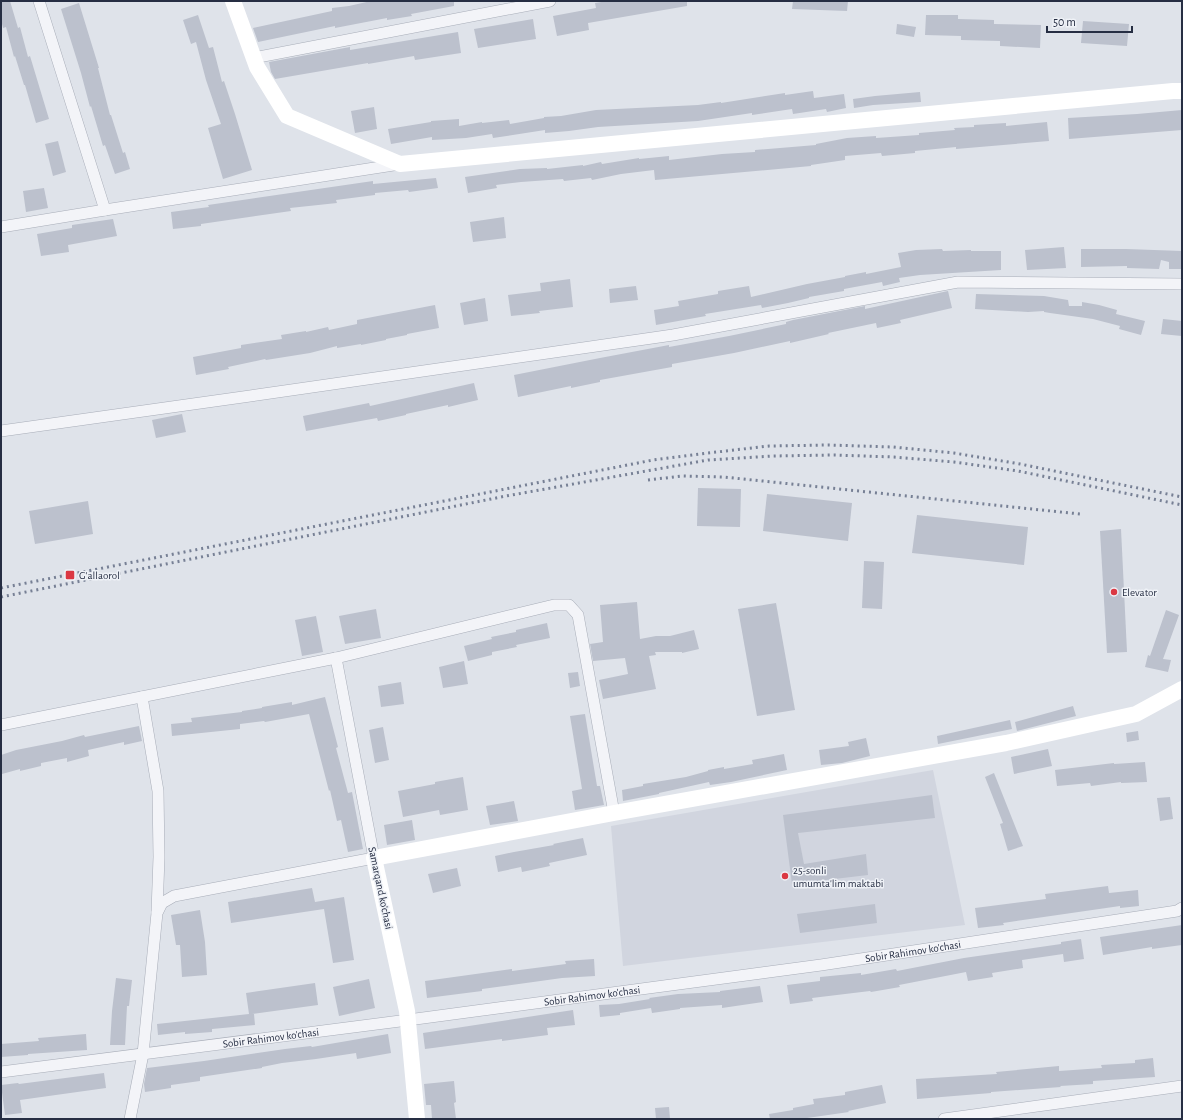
<svg xmlns="http://www.w3.org/2000/svg" width="1183" height="1120" font-family="'Alegreya Sans',sans-serif">
  <style>
    .built { fill: #d1d5df }
    .building { fill: #bcc1cd }
    .lines { fill: none; stroke-linecap: round; stroke-linejoin: round }
    .street-casing { stroke: #a8adb8; stroke-width: 12 }
    .street { stroke: #f3f4f8; stroke-width: 11 }
    .secondary { stroke: #fff; stroke-width: 16 }
    .rail { stroke: #778095; stroke-width: 3; stroke-dasharray: 2 4; stroke-linecap: butt }
    .poi-dot { fill: #db3843; stroke: #eff2f7; stroke-width: 1.5 }
    .labels { text-anchor: middle; stroke-width: 3; stroke-linejoin: round; paint-order: stroke }
    .poi-label { font-size: 11px; fill: #262e43; stroke: #eff2f7; text-anchor: start }
    .street-label { font-size: 11px; fill: #262e43; stroke: #eff2f7 }
  </style>
  <rect width="100%" height="100%" fill="#dfe3ea"/>
  <!-- built -->
  <path class="built" d="M933,770L965,925L623,966L611,826Z"/>
  <!-- building -->
  <g class="building">
    <path d="M1,1H10L18,28L20,27L28,57L30,56L49,119L36,123L25,85H24L15,56L14,57L6,27L3,28L1,20Z"/>
    <path d="M371,1H379V2L387,1H454V6L411,14L412,16L387,20V18L335,28V26L258,42L253,28L332,11V8L349,6Z"/>
    <path d="M608,1H687V6L588,23L589,30L557,36L553,16L596,8L595,3Z"/>
    <path d="M793,1H848L847,11L792,9Z"/>
    <path d="M79,3L99,68H98L110,115H111L123,153L125,152L130,169L115,174L105,145L103,146L91,106L90,107L81,73L61,9Z"/>
    <path d="M198,15L209,48L213,47L222,82L224,81L235,114L252,170L223,179L208,128L221,124L206,80L196,42L191,44L183,20Z"/>
    <path d="M926,15H958V19L994,20V24L1041,25L1040,48L1000,46V41L961,40V36L925,35Z"/>
    <path d="M533,19L536,39L478,48L474,29Z"/>
    <path d="M1083,21L1129,24L1127,46L1081,43Z"/>
    <path d="M897,24L916,27L914,37L896,34Z"/>
    <path d="M458,32L461,53L415,60L414,56L368,64V63L275,79L271,72L269,62L350,47V50Z"/>
    <path d="M813,91L814,98L844,94L846,108L827,112L826,109L793,114L792,109L752,115V113L698,121L598,127L569,131L545,133V130L493,138L492,134L466,138L432,140V137L391,144L388,129L431,122V121L459,119V126L482,122V123L509,120L510,124L544,118V117L561,116L596,110L698,105L721,102V103L785,93V95Z"/>
    <path d="M920,92L921,102L873,105L854,108L853,99L875,96Z"/>
    <path d="M374,107L377,129L355,133L351,111Z"/>
    <path d="M1182,110V130L1069,139L1068,118L1137,114Z"/>
    <path d="M1047,122L1049,141L956,149V147L915,151V153L882,156L881,153L845,156V160L811,165V166L655,180L654,170L621,174L592,180L591,178L564,181L563,179L521,182L496,185L497,188L468,193L465,177L520,169L547,168V169L583,165V166L601,162L602,164L639,158V159L669,156V160L722,154L755,152V150L816,145V144L847,138L876,136V138L919,135V133L955,130L954,128L974,127V125L1006,123V126Z"/>
    <path d="M58,141L66,172L53,176L45,144Z"/>
    <path d="M436,178L438,188L409,192L408,190L375,193V195L336,200L337,203L290,208L291,211L201,224V226L173,229L171,212L209,207L208,205L373,181V184Z"/>
    <path d="M44,188L48,208L26,212L23,191Z"/>
    <path d="M504,217L506,238L473,242L470,222Z"/>
    <path d="M113,219L117,236L68,245L69,252L41,256L37,234L72,228V225Z"/>
    <path d="M1064,247L1066,268L1027,270L1025,250Z"/>
    <path d="M942,249L943,251L971,250V251H1001V270L920,275L899,278L900,282L883,286L882,282L844,289V291L809,297V298L788,303L762,308L761,305L705,314L706,316L656,325L654,310L679,306L678,301L718,294V291L749,286L751,297L807,284L845,277V276L866,272V274L901,267L898,253L916,250Z"/>
    <path d="M1081,249H1126L1182,251V269H1169V262L1161,260L1159,269L1127,268V266L1081,267Z"/>
    <path d="M570,279L573,307L539,311L540,313L511,316L508,295L541,291L540,283Z"/>
    <path d="M636,286L638,300L610,303L609,289Z"/>
    <path d="M948,291L952,308L900,320L901,323L877,328L876,323L828,333L829,334L790,343V341L734,353L672,364V367L600,380V382L571,388V386L518,397L514,375L600,358L669,345V347L729,336L786,324V322L793,320L865,306V309Z"/>
    <path d="M976,294L1044,296L1068,300L1069,306H1082V302L1099,305L1117,310L1116,314L1145,321L1141,335L1119,329L1120,326L1093,319L1050,313L1044,312V311L1028,312L975,309Z"/>
    <path d="M485,298L488,321L464,325L460,303Z"/>
    <path d="M435,305L439,328L407,334V335L386,339V340L361,345V344L337,348V346L310,353L266,360L265,359L228,367L229,369L196,375L193,357L241,348V345L282,339L281,335L306,331V332L328,327L329,330L357,324V320Z"/>
    <path d="M1163,319L1182,321V336L1161,334Z"/>
    <path d="M474,383L478,400L448,407V405L406,414V415L378,421L377,418L306,431L303,416L369,403L370,406Z"/>
    <path d="M182,414L186,432L156,438L152,420Z"/>
    <path d="M698,488L741,489L740,527L697,526Z"/>
    <path d="M767,494L852,503L848,541L763,531Z"/>
    <path d="M88,501L93,534L35,544L29,511Z"/>
    <path d="M917,515L1028,527L1024,565L912,553Z"/>
    <path d="M1121,529L1127,652L1107,653L1100,531Z"/>
    <path d="M864,561L884,562L882,609L862,608Z"/>
    <path d="M637,602L640,639L656,636H670L694,630L699,649L682,653V652H655L656,655L649,656L656,689L603,699L599,680L628,674L625,658L593,661L590,644L603,642L600,605Z"/>
    <path d="M776,603L795,710L757,716L738,609Z"/>
    <path d="M376,609L381,638L345,644L339,616Z"/>
    <path d="M1166,610L1179,615L1163,659L1171,660L1168,672L1145,667L1148,655L1150,656Z"/>
    <path d="M316,616L323,652L302,656L295,620Z"/>
    <path d="M547,623L550,638L516,645L517,647L492,652V655L468,661L464,646L492,639L491,637L516,632V630Z"/>
    <path d="M464,661L468,684L443,688L439,667Z"/>
    <path d="M578,672L580,686L570,688L568,673Z"/>
    <path d="M401,682L404,704L381,707L378,686Z"/>
    <path d="M325,697L338,747L336,748L348,793L352,792L363,849L348,852L341,820L337,821L330,790L329,791L309,714L265,722L264,721L240,724V729L172,736L171,724L192,722L191,718L242,712V711L262,708V707L292,702V705Z"/>
    <path d="M1073,706L1076,716L1017,731L1015,722Z"/>
    <path d="M585,714L597,786H600L604,805L575,810L572,791L582,789L570,716Z"/>
    <path d="M1010,720L1012,729L938,744L937,736Z"/>
    <path d="M139,726L142,741L124,745V742L88,750L89,756L67,762V758L41,763V766L20,771V769L2,774L1,769V755L16,750L62,741L84,735L85,737Z"/>
    <path d="M383,727L389,760L375,763L369,730Z"/>
    <path d="M1138,731L1139,740L1127,742L1126,733Z"/>
    <path d="M866,738L870,756L842,763L821,765L819,750L849,746L848,742Z"/>
    <path d="M1048,749L1052,766L1014,774L1011,757Z"/>
    <path d="M784,754L787,770L731,782L710,785L709,782L659,793V794L623,801L622,790L643,786V784L686,777L708,771V770L724,767V769L753,764L752,760Z"/>
    <path d="M1145,762L1147,782L1121,783V782L1091,786L1090,783L1057,786L1055,770L1114,763V764Z"/>
    <path d="M994,773L1023,846L1008,851L1000,824L1003,823L985,777Z"/>
    <path d="M463,777L468,810L440,815L439,810L403,817L398,791L435,784V782Z"/>
    <path d="M932,795L935,818L798,833L804,864L866,854L868,875L792,884L783,815Z"/>
    <path d="M1170,797L1173,819L1160,821L1157,798Z"/>
    <path d="M514,801L518,821L490,825L486,806Z"/>
    <path d="M412,820L415,840L387,845L384,825Z"/>
    <path d="M583,838L587,855L549,863L550,866L522,872L521,867L498,872L495,856L514,852L554,845L553,844Z"/>
    <path d="M457,868L461,886L433,893L428,874Z"/>
    <path d="M1108,886L1109,893L1138,890L1139,906L1120,908V906L1003,923L1004,925L978,928L975,908L1046,899L1045,894Z"/>
    <path d="M312,888L315,902L344,897L354,960L333,963L324,909L231,923L228,902Z"/>
    <path d="M875,904L877,923L800,933L797,914Z"/>
    <path d="M200,910L205,942L207,975L182,977L180,945H176L171,915Z"/>
    <path d="M1182,925V945L1152,949V947L1103,955L1100,937Z"/>
    <path d="M1081,939L1084,959L1064,962L1063,954L1022,960L1023,968L992,973L993,977L968,981L966,972L899,985L900,987L871,992L870,991L812,998L813,1001L790,1004L787,985L820,981V977L861,973V975L896,969L897,971L964,958L1061,944V942Z"/>
    <path d="M594,959L595,976L562,978L482,989V991L427,998L425,981L512,969V971L566,964L565,961Z"/>
    <path d="M116,978L132,980L129,1006H127L125,1045H110L112,1011Z"/>
    <path d="M369,979L375,1008L339,1016L333,987Z"/>
    <path d="M315,983L318,1005L252,1014H254L255,1025L212,1029V1032L185,1034V1032L158,1035L157,1024L249,1014L246,993Z"/>
    <path d="M760,986L763,1002L722,1008V1005L680,1008V1009L652,1013L651,1008L620,1013V1015L600,1017L599,1005L619,1004L650,999L649,998L678,994L720,992V991Z"/>
    <path d="M573,1010L575,1025L547,1028L548,1035L502,1041V1039L425,1049L423,1033Z"/>
    <path d="M86,1034L87,1050L28,1054V1055L1,1057V1044L39,1041L38,1038Z"/>
    <path d="M388,1034L391,1053L357,1059L356,1053L316,1059L282,1063L262,1067V1068L200,1077V1081L171,1085V1088L145,1092L144,1084L147,1068L204,1061L285,1049L311,1046L312,1047Z"/>
    <path d="M1153,1058L1155,1077L1093,1081V1084L1060,1086L1061,1087L991,1092V1093L917,1099L916,1079L997,1074L996,1072L1059,1066V1071L1102,1068L1101,1065L1135,1063V1060Z"/>
    <path d="M104,1073L106,1088L20,1100L22,1113L5,1115L1,1085L18,1083L19,1084Z"/>
    <path d="M454,1081L456,1102L454,1103L456,1119H432L431,1105H426L424,1084Z"/>
    <path d="M882,1085L886,1103L848,1111L849,1112L800,1119H770L769,1114L793,1110V1108L814,1104L813,1099L845,1095V1092Z"/>
    <path d="M669,1107L670,1119H656L655,1108Z"/>
  </g>
  <g class="lines">
    <!-- street casing -->
    <g class="street-casing">
      <g id="street">
        <path d="M39,1L105,210"/>
        <path d="M253,58L550,1"/>
        <path d="M1,227L105,210L400,164"/>
        <path d="M1,431L250,396L673,335L958,282L1182,284"/>
        <path d="M142,697L158,791L159,857L157,912"/>
        <path d="M1,725L336,658L554,605H569L578,615L614,813"/>
        <path id="s1" d="M1,1072L408,1020L821,965L1177,911L1182,908"/>
        <path d="M130,1119L143,1054L157,913L162,903L174,896L374,858L336,658"/>
        <path d="M944,1119L1182,1086"/>
      </g>
    </g>
    <!-- street -->
    <use href="#street" class="street"/>
    <!-- secondary -->
    <g class="secondary">
      <path d="M233,1L257,67L287,116L400,164L1173,91H1182"/>
      <path d="M417,1119L407,1011L374,858L614,813L1006,743L1136,714L1182,689"/>
    </g>
    <!-- rail -->
    <g class="rail">
      <path d="M648,480L682,476L724,477L1080,514"/>
      <path d="M1,588L653,460L708,453L769,446L828,445L893,447L954,453L1020,464L1182,497"/>
      <path d="M1,597L506,496L708,460L772,456L834,455L894,457L954,462L1018,471L1182,505"/>
    </g>
  </g>
  <!-- markers -->
  <g class="poi-dot">
    <rect x="65" y="570" width="10" height="10" rx="2"/>
    <circle cx="1114" cy="592" r="4"/>
    <circle cx="785" cy="876" r="4"/>
  </g>
  <g class="labels">
    <!-- poi labels -->
    <g class="poi-label">
      <text x="79" y="579">Gʻallaorol</text>
      <text x="1122" y="596">Elevator</text>
      <text x="793" y="874">25-sonli<tspan x="793" dy="13">umumta'lim maktabi</tspan></text>
    </g>
    <!-- street labels -->
    <g class="street-label">
      <text transform="translate(381 888) rotate(78)" y="4">Samarqand ko'chasi</text>
      <text dy="4" stroke="none"><textPath href="#s1" startOffset="920">Sobir Rahimov ko'chasi</textPath></text>
      <text dy="4" stroke="none"><textPath href="#s1" startOffset="596">Sobir Rahimov ko'chasi</textPath></text>
      <text dy="4" stroke="none"><textPath href="#s1" startOffset="272">Sobir Rahimov ko'chasi</textPath></text>
    </g>
  </g>
  <!-- border -->
  <rect width="1183" height="1120" fill="none" stroke="#262e43" stroke-width="4"/>
  <!-- scale -->
  <path d="M1047 26v6h85v-6" fill="none" stroke="#262e43" stroke-width="2"/>
  <text x="1053" y="26" font-size="12" fill="#262e43" stroke="#eff2f7" stroke-width="3" paint-order="stroke">50 m</text>
</svg>
